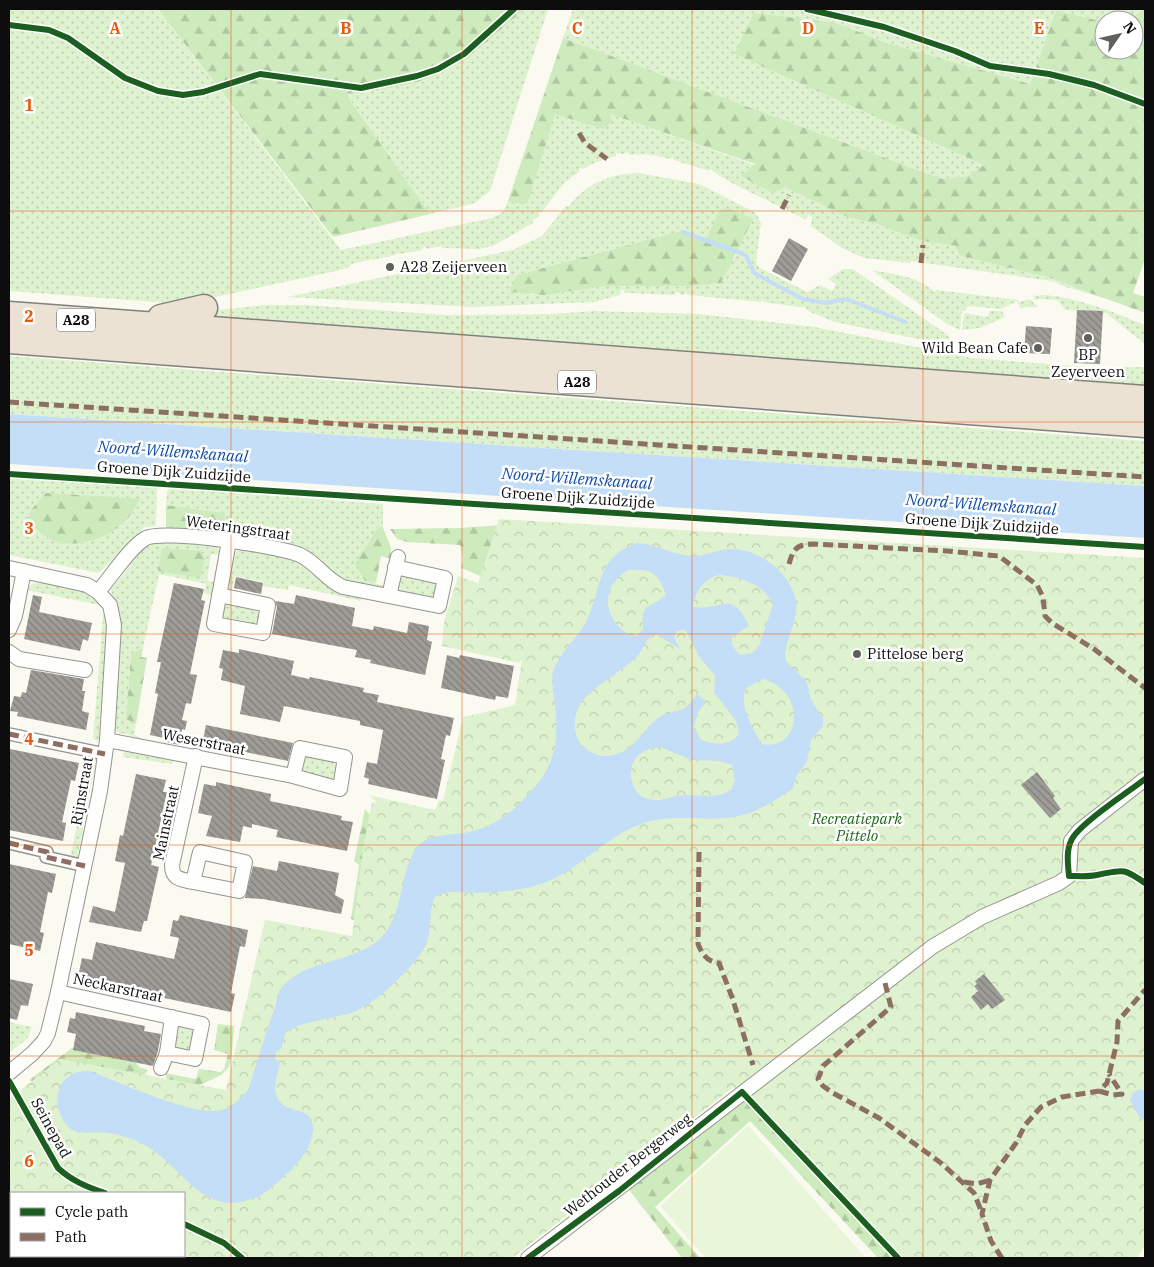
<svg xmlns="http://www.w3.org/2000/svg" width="1154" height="1267" font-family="'IBM Plex Serif',serif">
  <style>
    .grass { fill: url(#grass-dots); fill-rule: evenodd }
    .forest { fill: url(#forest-firs) }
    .park { fill: url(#park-crowns); fill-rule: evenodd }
    .pitch { fill: #eaf6da }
    .water { fill: #c5def7; fill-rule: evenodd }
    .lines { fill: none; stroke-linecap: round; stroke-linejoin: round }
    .stream { stroke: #c5def7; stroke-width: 4 }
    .building { fill: url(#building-back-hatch) }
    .pedestrian-casing { stroke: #949490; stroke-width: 14 }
    .minor-casing { stroke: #949490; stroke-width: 16 }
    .motorway-casing { stroke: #81817d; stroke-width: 29 }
    .pedestrian { stroke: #fefefd; stroke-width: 11 }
    .minor { stroke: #fefefd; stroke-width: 14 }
    .motorway { stroke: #ebe2d3; stroke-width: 26 }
    .quiet { stroke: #8d6e63; stroke-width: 5; stroke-dasharray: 10 5; stroke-linecap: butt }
    .cycleway-casing { stroke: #fff; stroke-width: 9 }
    .cycleway { stroke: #1b5e20; stroke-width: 6 }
    .grid { fill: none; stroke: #e8590c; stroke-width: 1; stroke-opacity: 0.55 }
    .poi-dot { fill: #60605d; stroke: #fff; stroke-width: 2 }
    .labels { text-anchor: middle; stroke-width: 5; stroke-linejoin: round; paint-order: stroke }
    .shield { fill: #fff; stroke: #565656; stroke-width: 1 }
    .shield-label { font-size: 14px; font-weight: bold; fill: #0d0d0d }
    .poi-label { font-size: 15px; fill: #0d0d0d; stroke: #fff; text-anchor: start }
    .street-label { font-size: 15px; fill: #0d0d0d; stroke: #fff }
    .park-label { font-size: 15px; font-style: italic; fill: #1d6919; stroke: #fff }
    .water-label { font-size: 16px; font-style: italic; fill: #0e4ca7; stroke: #fff }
    .grid-label { font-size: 16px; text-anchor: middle; font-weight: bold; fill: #e8590c; stroke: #fff; stroke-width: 5; stroke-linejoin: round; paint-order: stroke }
  </style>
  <defs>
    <pattern id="grass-dots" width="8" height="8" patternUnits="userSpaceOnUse" patternTransform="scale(1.25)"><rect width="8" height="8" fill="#dff2cf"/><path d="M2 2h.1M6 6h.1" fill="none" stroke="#beceb1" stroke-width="1.8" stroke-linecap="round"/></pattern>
    <pattern id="forest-firs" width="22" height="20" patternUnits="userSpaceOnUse" patternTransform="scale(1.25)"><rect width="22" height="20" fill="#cdebbd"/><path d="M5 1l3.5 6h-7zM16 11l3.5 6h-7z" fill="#afc8a1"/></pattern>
    <pattern id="park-crowns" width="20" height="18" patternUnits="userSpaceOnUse" patternTransform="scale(1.25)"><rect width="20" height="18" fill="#dff2cf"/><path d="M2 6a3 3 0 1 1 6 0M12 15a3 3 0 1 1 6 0" fill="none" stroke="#beceb1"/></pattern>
    <pattern id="building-back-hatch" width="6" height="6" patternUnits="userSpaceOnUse" patternTransform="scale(1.25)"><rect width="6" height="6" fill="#9e9c97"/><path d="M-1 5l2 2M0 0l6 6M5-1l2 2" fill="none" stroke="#7f7e7a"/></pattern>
  </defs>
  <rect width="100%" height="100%" fill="#fbfaf1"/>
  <!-- grass -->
  <g class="grass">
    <path d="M9,9H158L341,250L492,218L503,212L508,201L523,205L555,113L603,129L610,114L755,165L741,176L785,187L847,217L877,224L922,241L957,246L1114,301L1066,287L1052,281L911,261L910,263L864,258L842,248L811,226L812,217L808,215L806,220L728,181L710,169L709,171L674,160L672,156L671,159L646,154L629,155L628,152L621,155V153H616V156L594,163L583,169L579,168L580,171L564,183L541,213L539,212V216L532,221L533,223L493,246L479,249L442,248L441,246L426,249L425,247L422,248L423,250L400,254L398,252L396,255L372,260L369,259V260L351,264V266L341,270L182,304L9,291Z"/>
    <path d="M526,9H548L490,191L475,203L430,214L346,94C389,91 435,82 470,56C490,41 506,23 526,9Z"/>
    <path d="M573,9H1145L1130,20L1104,22L1056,10L1030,84L887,43L836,23L734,54L984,165L968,176L942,179L563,38Z"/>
    <path d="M639,173L699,184L756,213L761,223L756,263L760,268L807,292L820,285L832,291L836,284L828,279L843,269H853L949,336V339L924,340L834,322L806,310V308L764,302L762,300L761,302L688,295L685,293L684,295H680V293L676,292L675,295L624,293V290H621L620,295L594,302L472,307L287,297L513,250L542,236L566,206L568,207C587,183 609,174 639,173ZM719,211L738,252L717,284L606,286L531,295L513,284L517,275L617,248L690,232L706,239Z"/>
    <path d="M872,270C892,274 922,277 934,292L937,290L1019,300V302L1030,299L1038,307H1026L1021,309L1017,301L1001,309L967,306L966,311H962L960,330L947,324Z"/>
    <path d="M1045,295C1081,298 1112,312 1145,325V344L1106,313L1065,310L1058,300L1038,299L1035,301L1033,296Z"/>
    <path d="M265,305H306L445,315L551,314L594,311L699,314L815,327L972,358L1102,368L1145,367V386L196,316L219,310Z"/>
    <path d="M989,311H1002L1005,317L980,328L962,330L964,313L988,317Z"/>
    <path d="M9,356L1145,441V486L9,414Z"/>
    <path d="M9,477L157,487L156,526L145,527L99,573L9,555ZM141,499C137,506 131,516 125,521C99,547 49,556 29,519Z"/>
    <path d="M170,488L383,504V527H377L365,581L386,586L385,588L347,582L306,553L166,532V528L224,531V513L166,505L167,491Z"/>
    <path d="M158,540L215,545L222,555L211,554L207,580L216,583L213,596L204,593L206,584L159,574L143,648L131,654L126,719L136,724L134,735L142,739L121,733L120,735L115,728L121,622L112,597L111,589L143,550Z"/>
    <path d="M240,549L295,559L362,597L361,601L289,585L288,590L263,586L264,582L235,576L231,593L226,589L233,554Z"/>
    <path d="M403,575L435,583L438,589L432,601L397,592L398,580Z"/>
    <path d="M40,582L83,591L100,605L26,590L32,584Z"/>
    <path d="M228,603L255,607L261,615L256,627L223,620L220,617L223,605Z"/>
    <path d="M105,614L108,630L99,741L93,739L103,616Z"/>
    <path d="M125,748L173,758L172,764L123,757Z"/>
    <path d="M310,756L333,762L337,768L335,777L329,780L301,772L304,759Z"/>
    <path d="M91,757L96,759L77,860L70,859Z"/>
    <path d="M9,1022L32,1027L27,1039L9,1053Z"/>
    <path d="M181,1025L194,1029L190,1053L174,1050L176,1028Z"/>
  </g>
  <!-- forest -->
  <g class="forest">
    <path d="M158,9H526C506,23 490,41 470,56C434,83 390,90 346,94L430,214L333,237Z"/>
    <path d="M1144,9L1145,259L1133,293L1145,297V313L1047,277L959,255L957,246L922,241L877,224L847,217L785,187L773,193L741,176L755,164L610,114L612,122L603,129L555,114L528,202L523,205L508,201L563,38L942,179L968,176L984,165L734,54L754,13L836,23L887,43L1030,84L1056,10L1104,22V50H1134V20H1130Z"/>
    <path d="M728,208L753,219L721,283L691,286H606L543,295L511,292L510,288L517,275L681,231L706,239L719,211Z"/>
    <path d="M46,493L141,499C136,506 132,515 125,521C99,547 49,556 29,519L30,511Z"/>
    <path d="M166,505L225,513V531L166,528Z"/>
    <path d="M546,522L498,583L461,568L463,559L460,545L407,542L397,539L390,529L459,528Z"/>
    <path d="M378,527H383L391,548V559L381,556L376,583L365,581L355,564Z"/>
    <path d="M162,548L201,551L205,558L200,578L158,571Z"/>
    <path d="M143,648L141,657L147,658L136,724L126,719L131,654Z"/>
    <path d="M365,809L372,817L356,921L351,919L359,865L354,861Z"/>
    <path d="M218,1024L234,1026L232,1054L229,1067L221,1075L198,1086L167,1080L165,1073L196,1079L199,1069L221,1072L224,1069L228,1054L214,1050Z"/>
    <path d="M72,1048L136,1062L139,1067L148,1070L142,1079L58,1092L29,1080Z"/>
    <path d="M742,1098L891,1257L878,1258L750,1121L655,1207L700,1258H682L627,1187Z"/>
  </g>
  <!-- park -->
  <path class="park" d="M499,519L1145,558V1246L1137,1258H892L734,1087L512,1258H9V1099L60,1059L226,1090L265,920L352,936L363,849L372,802L377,803L369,795L435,810L439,800L443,801L463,717L515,705L522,659L519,663L442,646L444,622L458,576L478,583ZM11,1193H184V1256H11Z"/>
  <!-- pitch -->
  <path class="pitch" d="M748,1126H749L866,1258H706L660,1206Z"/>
  <!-- water -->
  <g class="water">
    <path d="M9,414L1145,486V538L9,464Z"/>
    <path d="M637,543C657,544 675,556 693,556C706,556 718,549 731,549C758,548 791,573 796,601C799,622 784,640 785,660L807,682L811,700L823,719V726L811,740L807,761L796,777L793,789C776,799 759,812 739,816C708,823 672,812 641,824C604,837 578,872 541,884C521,891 494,893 473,893C457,893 448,888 434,898C428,914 433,932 425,947C414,967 375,1004 354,1012C338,1018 293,1022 285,1034L281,1049L276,1052L275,1059L280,1064C277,1075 272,1091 279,1101C290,1115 314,1105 313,1130C312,1137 311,1142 308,1148C300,1163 284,1177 272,1187C264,1195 256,1198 245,1201C199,1214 178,1160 141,1143C132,1138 119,1135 109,1133C97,1130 77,1137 68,1127C48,1103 57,1069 90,1071C116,1081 197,1118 221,1110C233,1107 241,1099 248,1090C257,1062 265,1035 275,1007C277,1001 278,991 283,986C311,955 367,965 389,927C404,903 401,861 421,843C433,834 454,835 469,832C498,826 520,806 538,783C559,757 558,729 554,697C553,690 551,679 553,671C557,658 577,637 585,624C603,591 593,559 637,543ZM628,570C652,569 657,572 666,594C652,610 640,600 643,629L635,637C604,624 597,589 628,570ZM721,575C743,578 763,584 773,604L759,646L752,653L740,655L732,645V637L749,626C732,588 722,611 693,607C695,591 705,577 721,575ZM686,630L698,655L715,676L714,692L736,721L739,734C730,747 715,744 701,740L694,726L698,712L706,702L697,694C683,715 682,707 663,715C644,725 636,751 613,755C602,758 593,754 585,748C578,743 576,736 575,728C572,698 600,687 619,671C626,666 635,660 640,653C646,645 645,638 656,634L680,649L674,637L677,631ZM763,679C807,691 802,751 762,744C752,726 739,709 746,688ZM660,747L692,760L719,761L732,765L735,780L731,790C716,799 703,795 686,795C673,795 661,803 648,799C631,795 626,771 636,758C643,750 651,748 660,747Z"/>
    <path d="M1140,1089L1145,1091V1120L1140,1118L1130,1100L1133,1093Z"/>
  </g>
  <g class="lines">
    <!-- stream -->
    <path class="stream" d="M683,232L743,254L747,257L754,273L803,299L826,303L846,299L906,322"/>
  </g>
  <!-- building -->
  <g class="building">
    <path d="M789,238L808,249L791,281L772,271Z"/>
    <path d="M1077,310L1103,311L1100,364L1074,363Z"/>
    <path d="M1026,326L1052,328L1050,354L1024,353Z"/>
    <path d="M236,577L263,583L261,594L234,588Z"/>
    <path d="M174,583L204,589L201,600L205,601L190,674L197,675L191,704L186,703L182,720L187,721L185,730L182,729L179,745L163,741L164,738L150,735L158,694L155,693L161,662H157Z"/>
    <path d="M33,595L42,597L39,612L92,623L88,641L83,639L80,651L24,639Z"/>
    <path d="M296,595L355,608L352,626L373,630L374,626L407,633L409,622L429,626L427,640L432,642L425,675L370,663L371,660L355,657L357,650L272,634L277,607L275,601L294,604Z"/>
    <path d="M239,649L294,661L291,675L309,679L310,677L364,688L363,692L379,695L377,702L454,718L450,736L446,735L441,759L445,760L437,799L368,784L369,779L364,777L367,762L377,764L383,730L360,725V721L284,706L280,722L240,714L245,686L221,680L223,669L219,668L223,650L239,653Z"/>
    <path d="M447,655L459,658L460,655L514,666L508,698L496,696L495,700L441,688Z"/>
    <path d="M31,670L84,679L82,691H85L82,711L89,713L86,730L17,716L18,712L10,711L14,696L21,697L22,692L26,693Z"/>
    <path d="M206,725L293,743L288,761L208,744L209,741L203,740Z"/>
    <path d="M10,749L79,763L75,781L71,780L62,822L66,823L63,841L9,830Z"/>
    <path d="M1037,772L1055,796L1053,798L1061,809L1050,818L1021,785Z"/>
    <path d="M136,774L166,780L163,792H167L151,865L159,867L147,921H144L141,932L89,922L93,906L115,912L125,863L115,861L120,835L123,836Z"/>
    <path d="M216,782L271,794L270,801L342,816L341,820L353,822L347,851L276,837L278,830L252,824V828L243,826L240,842L206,836L212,816L198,813L204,784L216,786Z"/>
    <path d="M279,861L339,873L335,895L344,900L341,914L263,899L245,898L253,866L277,871Z"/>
    <path d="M9,864L56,874L52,893L48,892L40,932L44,933L40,951L9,944Z"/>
    <path d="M180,915L248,930L245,947L240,946L231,993L235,994L231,1012L83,981L84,974L79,972L82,958L92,960L96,942L174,959L179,938L170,936L173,920L178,921Z"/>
    <path d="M984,974L1005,1000L992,1009L988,1004L981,1010L971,997L978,991L974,986L977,984L975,981Z"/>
    <path d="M9,979L33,984L28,1006L21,1005L17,1020L9,1018Z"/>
    <path d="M76,1012L145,1026L144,1031L161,1034L158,1051L153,1066L73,1050L76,1034L67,1032L70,1018L75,1019Z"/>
  </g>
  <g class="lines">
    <!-- pedestrian casing -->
    <g class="pedestrian-casing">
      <g id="pedestrian">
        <path d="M9,734L105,754"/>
        <path d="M9,843L47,852L46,857L85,866"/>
      </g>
    </g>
    <!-- minor casing -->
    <g class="minor-casing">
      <g id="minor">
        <path d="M9,568L87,585L98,592L110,605L114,625L107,740L100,791L58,992L48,1033L44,1041L33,1053L9,1073"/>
        <path d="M98,592C111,577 130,547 146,538C163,529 280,546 300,555C317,563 326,580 343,587L439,606L445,578L395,567"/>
        <path d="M219,595L268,605L263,633L214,624L229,541"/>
        <path d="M389,596L398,557"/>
        <path d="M9,630L15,616L24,571"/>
        <path d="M9,652L19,659L85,670"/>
        <path d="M107,740L293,776L340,789L345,757L300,748L293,776"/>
        <path d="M193,882L239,891L245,862L200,852L193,882C181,879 172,880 172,865L196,756"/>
        <path d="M58,992L202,1024L195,1059L167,1053L172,1017"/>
        <path d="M161,1068L167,1053"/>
        <path d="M528,1258L932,947L982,917L1059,883L1069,876L1071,841L1080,830L1145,779"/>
      </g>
    </g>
    <!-- motorway casing -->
    <g class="motorway-casing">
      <g id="motorway">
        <path d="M9,315L1145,399"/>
        <path d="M161,318L204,308"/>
        <path d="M9,340L1145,424"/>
      </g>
    </g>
    <!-- pedestrian -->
    <use href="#pedestrian" class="pedestrian"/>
    <!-- minor -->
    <use href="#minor" class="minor"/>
    <!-- motorway -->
    <use href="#motorway" class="motorway"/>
    <!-- quiet -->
    <g class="quiet">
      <path d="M579,133L585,143L607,159"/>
      <path d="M782,209L789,195"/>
      <path d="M921,263L923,245"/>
      <path d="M9,402L1145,477"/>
      <path d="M789,564C793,549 797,544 813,544L947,551L999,556L1037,585L1043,597L1045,616L1052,623L1094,649L1145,688"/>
      <path d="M9,734L105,754"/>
      <path d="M9,843L47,852L46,857L85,866"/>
      <path d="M699,852L698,944C702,954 707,962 719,963L733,1000L753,1065"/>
      <path d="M885,983L891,1007L823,1066L818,1079L823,1086L833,1093L879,1118L941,1163L974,1193L982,1213"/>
      <path d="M1099,1091L1113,1095L1122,1094L1109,1074"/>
      <path d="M964,1182L977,1184L990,1180"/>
      <path d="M1002,1258L991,1241L982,1214L990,1180L1016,1143L1025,1125L1041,1107L1062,1097L1099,1091L1107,1083L1117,1042L1118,1021L1145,990"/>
    </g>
    <!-- cycleway casing -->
    <g class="cycleway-casing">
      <g id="cycleway">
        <path d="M807,9L884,27L955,51L990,66L1049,74L1094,85L1145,104"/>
        <path d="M9,25L49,30L68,38L125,78L158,91L183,95L203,92L260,74L361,88L417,76L438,69L464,54L514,9"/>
        <path d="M9,474L1145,547"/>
        <path d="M1145,779C1130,791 1077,825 1071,841C1066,851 1068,865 1069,876C1078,876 1088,877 1097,875C1123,870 1122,867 1145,883"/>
        <path d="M9,1081L58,1168C72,1181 87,1187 105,1193"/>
        <path d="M184,1224L224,1243L242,1258"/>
        <path d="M528,1258L619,1191L742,1092L898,1258"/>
      </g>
    </g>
    <!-- cycleway -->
    <use href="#cycleway" class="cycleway"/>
  </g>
  <!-- grid -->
  <path class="grid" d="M231,9V1258M462,9V1258M692,9V1258M923,9V1258M9,211H1145M9,422H1145M9,634H1145M9,845H1145M9,1056H1145"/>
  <!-- markers -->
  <g class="poi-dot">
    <circle cx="390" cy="267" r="5"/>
    <circle cx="1088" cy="338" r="5"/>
    <circle cx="1038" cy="348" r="5"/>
    <circle cx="857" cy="654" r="5"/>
  </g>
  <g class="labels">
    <!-- shield labels -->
    <g class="shield">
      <rect x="57" y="308.5" width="38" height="23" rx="4"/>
      <rect x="558" y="370.5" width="38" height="23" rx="4"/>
    </g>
    <g class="shield-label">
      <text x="76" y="325">A28</text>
      <text x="577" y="387">A28</text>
    </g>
    <!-- poi labels -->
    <g class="poi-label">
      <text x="400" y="272">A28 Zeijerveen</text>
      <text x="1028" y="353" text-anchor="end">Wild Bean Cafe</text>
      <text x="1088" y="360" text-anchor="middle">BP<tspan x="1088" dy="17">Zeyerveen</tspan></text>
      <text x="867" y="659">Pittelose berg</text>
    </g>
    <!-- street labels -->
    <g class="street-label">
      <text transform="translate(174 472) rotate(4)" y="5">Groene Dijk Zuidzijde</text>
      <text transform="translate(578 498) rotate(4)" y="5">Groene Dijk Zuidzijde</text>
      <text transform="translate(982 524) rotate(4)" y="5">Groene Dijk Zuidzijde</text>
      <text transform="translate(238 528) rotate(8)" y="5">Weteringstraat</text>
      <text transform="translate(204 742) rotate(11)" y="5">Weserstraat</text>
      <text transform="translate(82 791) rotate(-80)" y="5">Rijnstraat</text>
      <text transform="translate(166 823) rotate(-78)" y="5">Mainstraat</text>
      <text transform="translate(118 988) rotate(12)" y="5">Neckarstraat</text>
      <text transform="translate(51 1128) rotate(61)" y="5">Seinepad</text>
      <text transform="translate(628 1165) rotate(-38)" y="5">Wethouder Bergerweg</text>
    </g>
    <!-- park labels -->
    <g class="park-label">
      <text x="857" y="824">Recreatiepark<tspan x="857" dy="17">Pittelo</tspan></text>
    </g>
    <!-- water labels -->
    <g class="water-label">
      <text transform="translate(173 451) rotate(4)" y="6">Noord-Willemskanaal</text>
      <text transform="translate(577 478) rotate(4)" y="6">Noord-Willemskanaal</text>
      <text transform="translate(981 504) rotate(4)" y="6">Noord-Willemskanaal</text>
    </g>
  </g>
  <g class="grid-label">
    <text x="115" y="34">A</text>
    <text x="346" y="34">B</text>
    <text x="577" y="34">C</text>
    <text x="808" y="34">D</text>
    <text x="1039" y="34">E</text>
    <text x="29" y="111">1</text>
    <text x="29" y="322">2</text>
    <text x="29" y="534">3</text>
    <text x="29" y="745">4</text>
    <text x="29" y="956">5</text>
    <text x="29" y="1167">6</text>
  </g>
  <!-- border -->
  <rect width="1154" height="1267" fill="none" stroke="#0d0d0d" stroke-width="20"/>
  <!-- legend -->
  <rect x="10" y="1192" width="175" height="65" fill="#ffffff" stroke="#9e9e9e"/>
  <rect x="20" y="1208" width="25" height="8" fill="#1b5e20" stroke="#9e9e9e"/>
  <text x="55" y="1217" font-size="15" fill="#0d0d0d">Cycle path</text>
  <rect x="20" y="1233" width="25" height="8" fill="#8d6e63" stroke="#9e9e9e"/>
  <text x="55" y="1242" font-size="15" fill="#0d0d0d">Path</text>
  <!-- north arrow -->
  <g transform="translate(1119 35) rotate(56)"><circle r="24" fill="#ffffff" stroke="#9e9e9e"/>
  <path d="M0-4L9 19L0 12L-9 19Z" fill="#60605d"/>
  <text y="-8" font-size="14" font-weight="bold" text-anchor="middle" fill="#0d0d0d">N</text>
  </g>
</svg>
